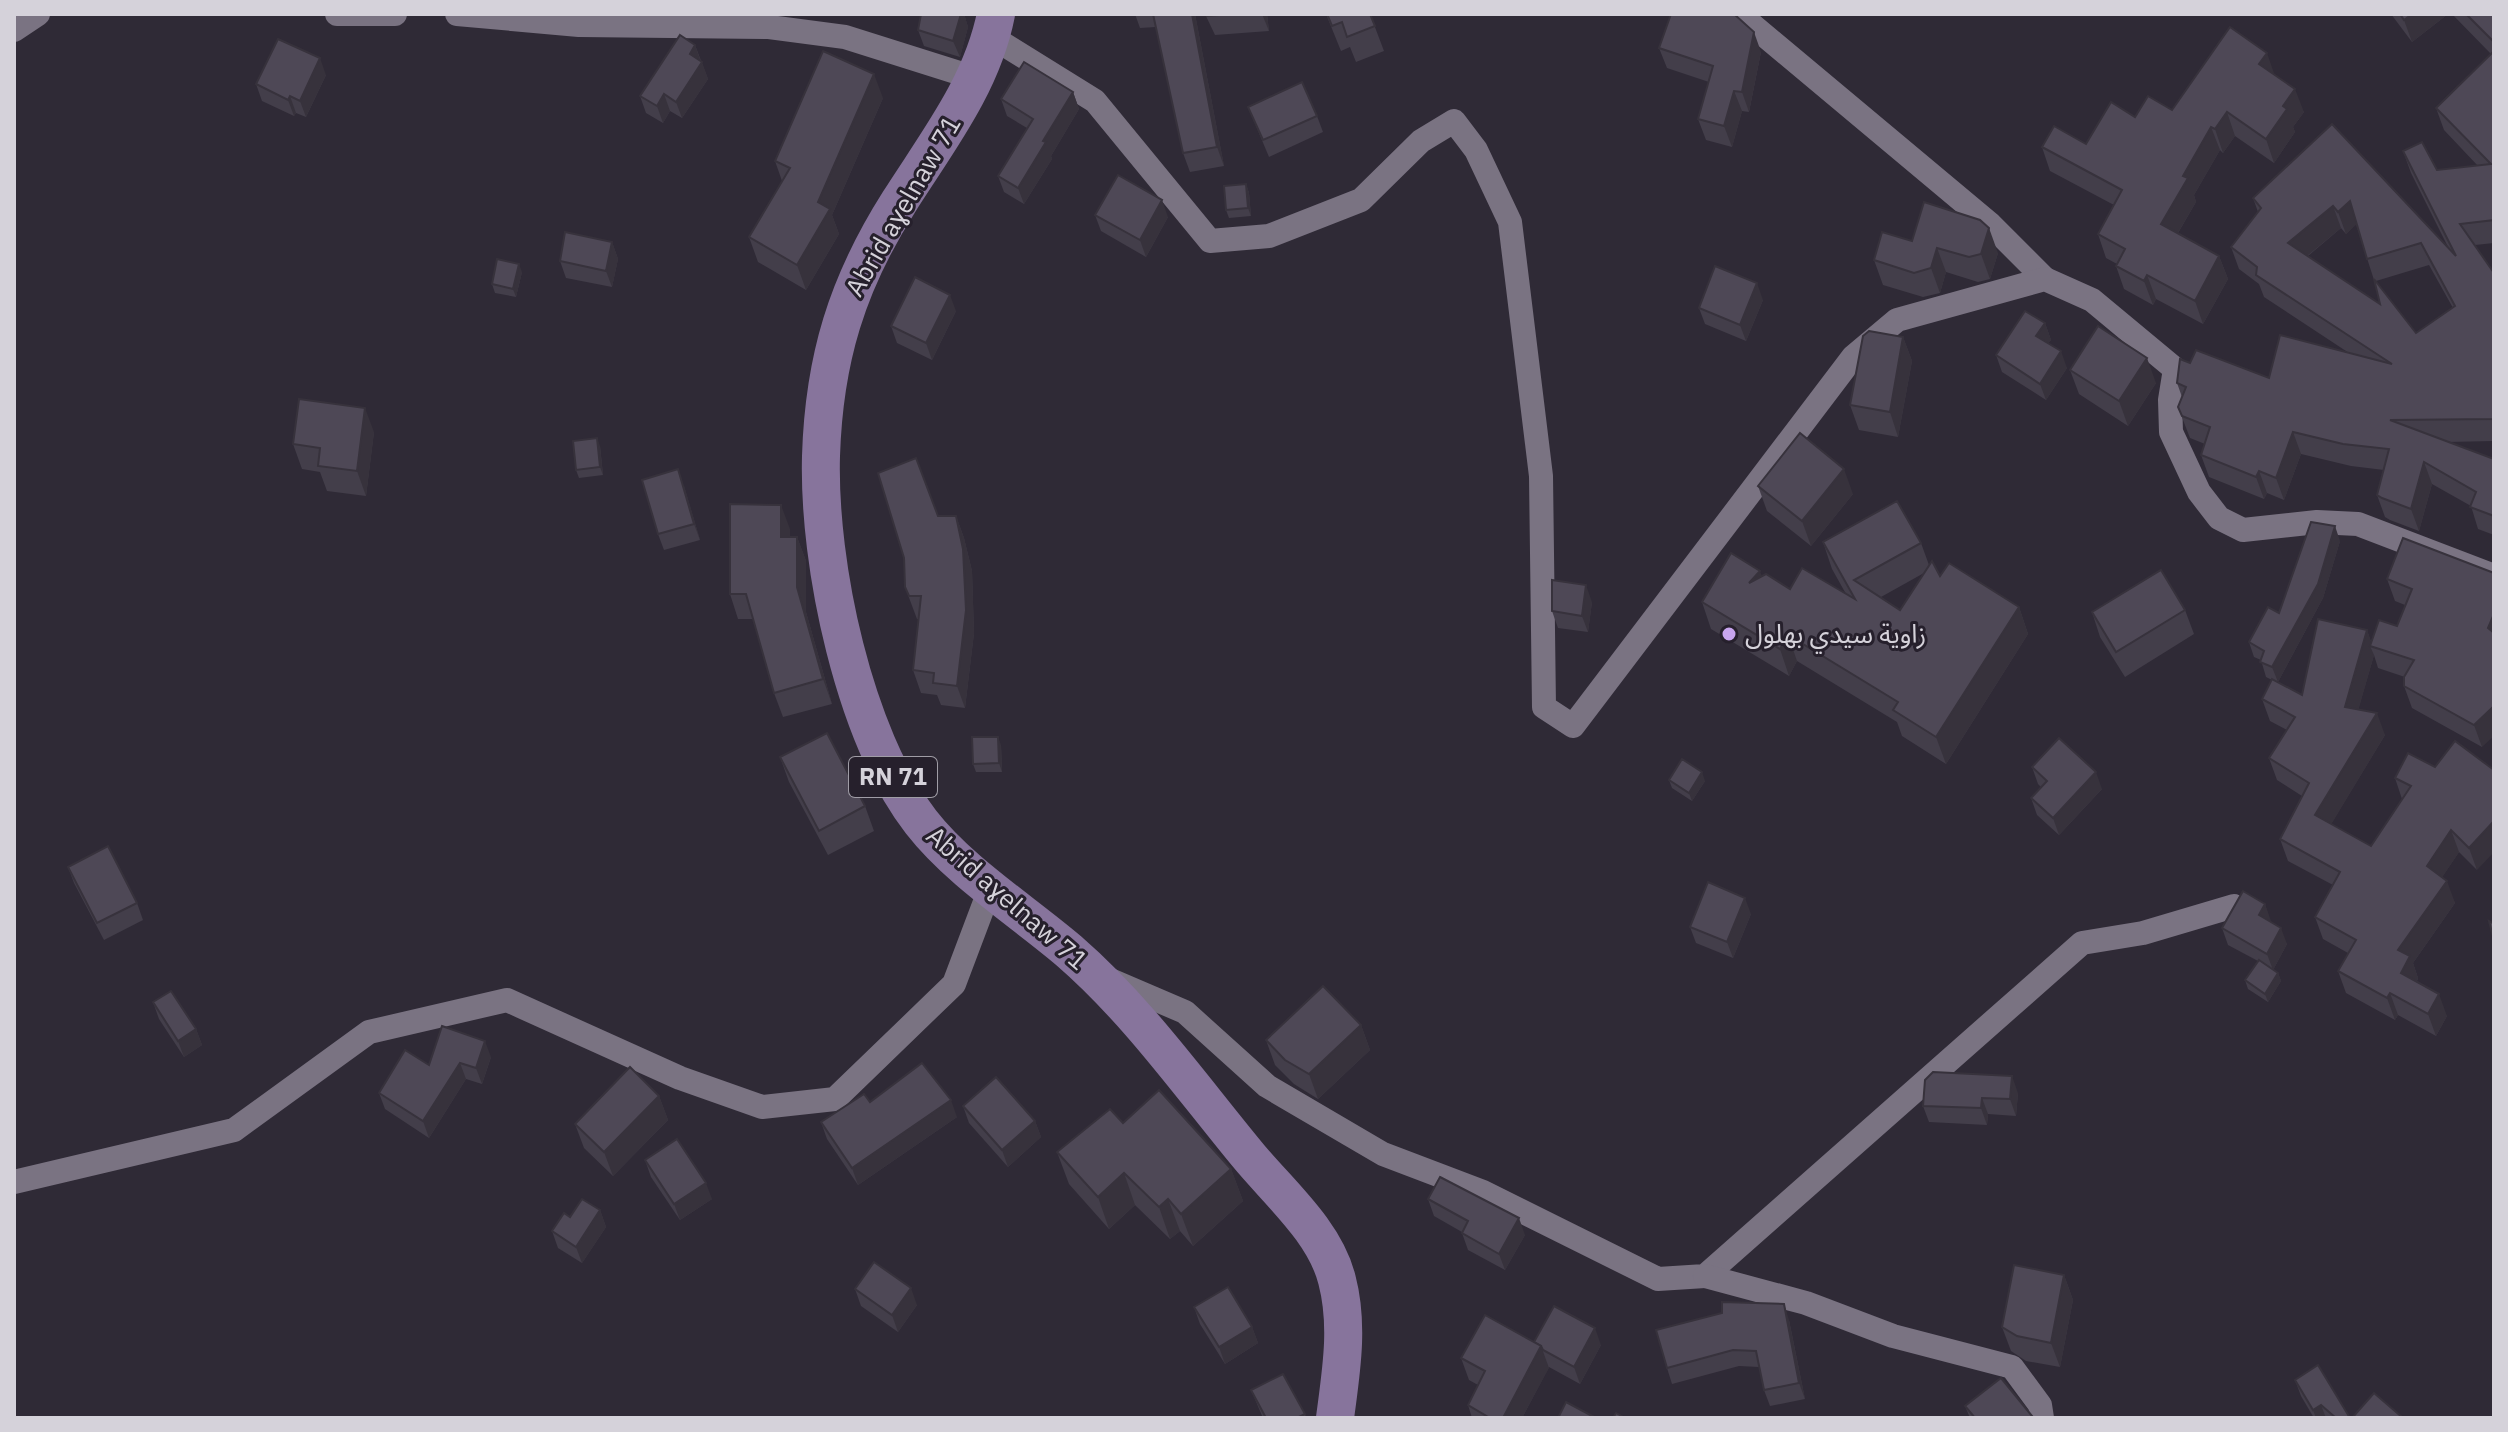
<svg xmlns="http://www.w3.org/2000/svg" width="2508" height="1432" font-family="'IBM Plex Sans','Noto Sans Arabic',sans-serif">
  <style>
    .lines { fill: none; stroke-linecap: round; stroke-linejoin: round }
    .minor { stroke: #7a7382; stroke-width: 24 }
    .primary { stroke: #87749c; stroke-width: 38 }
    .wall { fill: #433e4a; fill-rule: evenodd }
    .shaded-wall { fill: #37323c }
    .building { fill: #4e4856; stroke: #37323c; stroke-width: 2; fill-rule: evenodd }
    .poi-dot { fill: #c8a5ef; stroke: #26202c; stroke-width: 3 }
    .labels { text-anchor: middle; stroke-width: 6; stroke-linejoin: round; paint-order: stroke }
    .shield { fill: #26202c; stroke: #a09da6; stroke-width: 2 }
    .shield-label { font-size: 24px; font-weight: bold; fill: #d5d2da }
    .street-label { font-size: 26px; fill: #d5d2da; stroke: #26202c }
    .poi-label { font-size: 26px; fill: #d5d2da; stroke: #26202c; text-anchor: start }
  </style>
  <rect width="100%" height="100%" fill="#2f2a36"/>
  <g class="lines">
    <!-- minor -->
    <g class="minor">
      <path d="M337,14H395"/>
      <path d="M457,14L579,25L769,27L845,37L975,78"/>
      <path d="M1739,14L1990,224L2045,279"/>
      <path d="M14,30L38,14"/>
      <path d="M992,37L1095,101L1210,241L1269,236L1361,200L1421,141L1454,121L1476,150L1510,222L1541,476L1544,707L1573,726L1853,357L1897,320L2045,279L2092,300L2175,369L2170,400L2171,432L2199,492L2219,518L2243,530L2317,522L2358,524L2494,576"/>
      <path d="M1108,979L1185,1012L1267,1086L1383,1154L1483,1192L1658,1279L1705,1276L2082,943L2143,933L2234,906"/>
      <path d="M14,1182L234,1130L369,1032L507,1000L680,1078L762,1107L835,1099L954,984L991,886"/>
      <path d="M1705,1276L1806,1303L1893,1336L2012,1367L2040,1405L2042,1418"/>
    </g>
    <!-- primary -->
    <path class="primary" d="M996,14C982,85 937,142 899,202C847,284 824,359 821,456C818,565 854,735 921,822C959,871 1022,911 1069,951C1137,1010 1190,1085 1247,1154C1278,1192 1325,1231 1337,1280C1349,1326 1341,1372 1335,1418"/>
  </g>
  <!-- wall -->
  <g class="wall">
    <path d="M793,14H825V16Z"/>
    <path d="M921,14H964L968,27L960,57L924,46L918,30Z"/>
    <path d="M1135,14H1195L1224,166L1190,172L1183,153L1156,27L1140,28Z"/>
    <path d="M1205,14H1267L1269,31L1215,35Z"/>
    <path d="M1326,14H1370L1384,51L1356,62L1350,47L1341,51Z"/>
    <path d="M2391,14H2448L2412,42Z"/>
    <path d="M2452,14H2494V243L2475,245L2494,273V441L2447,442L2494,459V535L2478,529L2471,506L2432,484L2419,531L2390,520L2385,517L2377,495L2384,470L2351,466L2301,454L2284,500L2267,493L2264,499L2209,477L2201,455L2205,444L2190,438L2178,407L2182,397L2177,383L2190,363L2269,378L2349,353L2264,297L2259,284L2239,269L2231,247L2258,212L2253,198L2332,124L2449,249L2411,173L2403,151L2437,170L2478,166L2444,130L2436,108L2491,54ZM2356,224L2374,280L2380,304L2308,256L2341,228L2346,234ZM2429,265L2453,308L2416,333L2376,281Z"/>
    <path d="M695,45L708,79L682,118L670,111L663,123L646,113L640,96Z"/>
    <path d="M1659,48L1761,52L1749,112L1742,111L1732,147L1706,140L1698,119L1709,82L1667,68Z"/>
    <path d="M326,75L306,117L296,113L294,116L262,101L256,84Z"/>
    <path d="M2275,75L2304,112L2293,127L2295,132L2274,163L2235,136L2223,153L2220,150L2194,195L2196,202L2178,233L2219,256L2228,279L2203,324L2156,299L2153,305L2124,289L2116,266L2117,264L2106,258L2098,234L2114,205L2050,171L2042,147L2086,144L2135,117L2172,110Z"/>
    <path d="M1073,92L1079,109L1051,156L1052,159L1024,204L1004,192L998,176L1027,128L1007,116L1001,99Z"/>
    <path d="M883,98L832,215L839,234L806,290L758,262L749,237L782,181L775,161Z"/>
    <path d="M1248,107L1317,116L1323,132L1269,157Z"/>
    <path d="M1246,184L1249,193L1251,216L1229,218L1226,210Z"/>
    <path d="M1095,215L1168,217L1146,257L1101,231Z"/>
    <path d="M1912,241L1998,253L1990,279L1978,282L1946,272L1940,293L1923,297L1883,285L1874,260Z"/>
    <path d="M612,242L618,259L612,287L566,278L560,261Z"/>
    <path d="M522,272L516,297L495,293L492,284Z"/>
    <path d="M1763,300L1746,341L1705,324L1699,308Z"/>
    <path d="M956,311L932,360L897,343L891,326Z"/>
    <path d="M2045,323L2051,340L2048,343L2067,368L2046,400L2002,372L1996,355Z"/>
    <path d="M1903,337L1912,361L1898,437L1859,430L1850,405Z"/>
    <path d="M2070,370L2156,383L2128,426L2079,394Z"/>
    <path d="M374,432L366,496L327,491L320,472L302,469L293,444Z"/>
    <path d="M600,446L603,475L579,478L576,470Z"/>
    <path d="M684,486L700,540L664,550L658,534Z"/>
    <path d="M1758,486L1853,494L1811,546L1767,511Z"/>
    <path d="M938,516H956L964,538L972,571L974,633L965,708L941,705L937,695L921,693L913,670L919,619H917L905,587Z"/>
    <path d="M790,529V537H797L806,561V612L832,704L783,717L774,693L753,619H738L730,594Z"/>
    <path d="M2340,541L2323,598L2278,682L2302,695L2367,630L2371,642L2397,626L2405,605L2395,601L2387,579L2494,573L2482,747L2412,708L2404,686L2405,677L2378,668L2374,655L2358,710L2385,735L2331,824L2371,846L2402,799L2395,778L2435,767L2455,741L2477,870L2459,852L2442,877L2455,903L2413,963L2418,978L2417,981L2447,1016L2436,1036L2398,1015L2395,1020L2346,993L2338,971L2348,953L2323,939L2315,917L2333,885L2288,861L2280,839L2302,796L2277,780L2269,758L2287,730L2270,721L2262,699L2272,680L2266,677L2261,660L2254,657L2249,642L2279,613Z"/>
    <path d="M1823,542L1921,543L1929,565L1940,576L2019,607L2028,634L1946,764L1902,736L1897,722L1797,661L1789,676L1711,629L1702,602L1762,576L1790,589L1846,594L1832,569ZM1924,573L1900,610L1881,597Z"/>
    <path d="M1592,602L1588,632L1558,628L1552,611Z"/>
    <path d="M2185,610L2194,634L2125,677L2100,637L2092,612Z"/>
    <path d="M1001,745L1002,772H976L973,764Z"/>
    <path d="M780,757L865,806L874,831L828,855L789,782Z"/>
    <path d="M2032,767L2102,789L2059,835L2037,815L2031,798L2041,787L2038,784Z"/>
    <path d="M1669,780L1705,781L1692,801L1672,788Z"/>
    <path d="M68,867L137,903L143,920L104,940L74,883Z"/>
    <path d="M2265,904L2270,921L2287,944L2273,970L2278,973L2281,981L2268,1002L2248,989L2245,980L2258,961L2228,945L2222,928Z"/>
    <path d="M1751,914L1733,958L1696,943L1690,927Z"/>
    <path d="M153,1002L196,1029L202,1045L184,1057L159,1019Z"/>
    <path d="M1361,1025L1370,1050L1318,1099L1294,1084L1275,1065L1266,1040Z"/>
    <path d="M491,1057L482,1084L466,1079L429,1138L385,1109L379,1093L429,1065Z"/>
    <path d="M2018,1093L2016,1116L1988,1114L1987,1125L1929,1122L1923,1106Z"/>
    <path d="M659,1096L668,1120L613,1176L584,1148L575,1124Z"/>
    <path d="M870,1102L957,1117L858,1185L827,1139L821,1122Z"/>
    <path d="M963,1106L1035,1121L1041,1137L1008,1167L969,1123Z"/>
    <path d="M1123,1123L1231,1169L1243,1201L1193,1246L1180,1231L1170,1239L1135,1205L1109,1229L1069,1184L1057,1152Z"/>
    <path d="M645,1160L712,1199L680,1220L651,1177Z"/>
    <path d="M1428,1199L1525,1235L1505,1270L1468,1250L1462,1233V1232L1434,1216Z"/>
    <path d="M600,1210L606,1227L582,1263L558,1248L552,1231L570,1217Z"/>
    <path d="M2064,1275L2073,1300L2060,1367L2026,1361L2011,1351L2002,1327Z"/>
    <path d="M855,1289L917,1305L898,1332L861,1306Z"/>
    <path d="M1194,1307L1252,1327L1258,1343L1225,1364L1200,1324Z"/>
    <path d="M1789,1320L1805,1399L1770,1406L1764,1390L1759,1367L1739,1366L1672,1384L1667,1368Z"/>
    <path d="M1534,1342L1601,1345L1580,1384L1549,1367L1522,1418H1472L1468,1405L1478,1385L1469,1380L1461,1358Z"/>
    <path d="M2295,1380L2350,1418H2314L2301,1396Z"/>
    <path d="M1251,1390L1305,1414L1306,1418H1263Z"/>
    <path d="M1965,1406L2032,1416L2033,1418H1970Z"/>
  </g>
  <!-- shaded-wall -->
  <g class="shaded-wall">
    <path d="M961,14H964L968,27L960,57L953,41Z"/>
    <path d="M1192,14H1195L1224,166L1217,147Z"/>
    <path d="M1262,14H1267L1269,31Z"/>
    <path d="M2412,14H2448L2412,42L2404,20Z"/>
    <path d="M1754,32L1761,52L1749,112L1742,92Z"/>
    <path d="M695,45L701,62L690,54Z"/>
    <path d="M2267,53L2275,76L2259,64Z"/>
    <path d="M320,58L326,75L306,117L300,101Z"/>
    <path d="M702,62L708,79L682,118L676,102Z"/>
    <path d="M874,74L883,98L832,215L839,234L806,290L797,265L818,202Z"/>
    <path d="M2295,89L2304,112L2293,127L2295,132L2274,163L2266,139L2283,106Z"/>
    <path d="M1734,91L1742,111L1732,147L1724,126Z"/>
    <path d="M1073,92L1079,109L1051,156L1052,159L1024,204L1018,188L1043,141Z"/>
    <path d="M664,94L670,111L663,123L657,106Z"/>
    <path d="M290,96L296,113L294,116L288,100Z"/>
    <path d="M2227,112L2235,136L2223,153L2215,129Z"/>
    <path d="M2211,127L2220,150L2194,195L2196,202L2169,248L2161,224L2183,176Z"/>
    <path d="M1246,184L1249,193L1251,216L1248,208Z"/>
    <path d="M1162,200L1168,217L1146,257L1140,240Z"/>
    <path d="M2350,201L2358,223L2346,234L2338,212Z"/>
    <path d="M2333,206L2341,228L2296,265L2288,243Z"/>
    <path d="M1989,228L1998,253L1990,279L1981,254Z"/>
    <path d="M612,242L618,259L612,287L606,271Z"/>
    <path d="M1937,248L1946,272L1940,293L1931,268Z"/>
    <path d="M2219,256L2228,279L2203,324L2195,301Z"/>
    <path d="M519,264L522,272L516,297L513,289Z"/>
    <path d="M2147,275L2156,299L2153,305L2144,281Z"/>
    <path d="M1757,283L1763,300L1746,341L1740,325Z"/>
    <path d="M950,295L956,311L932,360L926,343Z"/>
    <path d="M2045,323L2051,340L2042,352L2036,336Z"/>
    <path d="M1903,337L1912,361L1898,437L1890,412Z"/>
    <path d="M2061,351L2067,368L2046,400L2040,384Z"/>
    <path d="M2147,358L2156,383L2128,426L2119,401Z"/>
    <path d="M365,408L374,432L366,496L357,471Z"/>
    <path d="M2293,432L2301,454L2284,500L2276,478Z"/>
    <path d="M597,438L600,446L603,475L600,467Z"/>
    <path d="M2424,462L2432,484L2419,531L2411,509Z"/>
    <path d="M678,469L684,486L700,540L694,524Z"/>
    <path d="M1844,469L1853,494L1811,546L1802,521Z"/>
    <path d="M2259,471L2267,493L2264,499L2256,477Z"/>
    <path d="M781,505L790,529V561L781,537Z"/>
    <path d="M956,516L964,538L972,571L974,633L965,708L957,686Z"/>
    <path d="M2335,526L2340,541L2323,598L2278,682L2272,667Z"/>
    <path d="M797,537L806,561V612L832,704L823,679L797,587Z"/>
    <path d="M1760,571L1769,597L1749,583Z"/>
    <path d="M1586,585L1592,602L1588,632L1582,616Z"/>
    <path d="M2019,607L2028,634L1946,764L1936,737Z"/>
    <path d="M2494,614V644L2488,628Z"/>
    <path d="M2367,630L2373,647L2370,646L2374,655L2353,729L2345,707Z"/>
    <path d="M1788,635L1797,661L1789,676L1780,649Z"/>
    <path d="M2494,706V736L2482,747L2474,725Z"/>
    <path d="M2377,713L2385,735L2323,838L2315,815Z"/>
    <path d="M998,737L1001,745L1002,772L999,763Z"/>
    <path d="M1702,772L1705,781L1692,801L1689,793Z"/>
    <path d="M2096,772L2102,789L2059,835L2053,818Z"/>
    <path d="M2494,821V852L2477,870L2469,848Z"/>
    <path d="M2451,830L2459,852L2435,888L2427,866Z"/>
    <path d="M2447,881L2455,903L2413,963L2418,978L2409,995L2401,973L2398,950Z"/>
    <path d="M1745,898L1751,914L1733,958L1727,942Z"/>
    <path d="M2265,904L2271,921L2265,932L2259,915Z"/>
    <path d="M2281,928L2287,944L2273,970L2267,954Z"/>
    <path d="M2278,973L2281,981L2268,1002L2265,994Z"/>
    <path d="M2390,993L2398,1015L2395,1020L2387,998Z"/>
    <path d="M2439,994L2447,1016L2436,1036L2428,1014Z"/>
    <path d="M1361,1025L1370,1050L1318,1099L1309,1074Z"/>
    <path d="M196,1029L202,1045L184,1057L178,1041Z"/>
    <path d="M485,1041L491,1057L482,1084L476,1068Z"/>
    <path d="M460,1063L466,1079L429,1138L423,1121Z"/>
    <path d="M2012,1076L2018,1093L2016,1116L2010,1099Z"/>
    <path d="M659,1096L668,1120L613,1176L604,1152Z"/>
    <path d="M1982,1098L1988,1114L1987,1125L1981,1108Z"/>
    <path d="M951,1100L957,1117L858,1185L852,1168Z"/>
    <path d="M1035,1121L1041,1137L1008,1167L1002,1150Z"/>
    <path d="M1231,1169L1243,1201L1193,1246L1181,1214Z"/>
    <path d="M1124,1173L1135,1205L1109,1229L1098,1197Z"/>
    <path d="M706,1183L712,1199L680,1220L674,1204Z"/>
    <path d="M1168,1199L1180,1231L1170,1239L1159,1207Z"/>
    <path d="M600,1210L606,1227L582,1263L576,1247Z"/>
    <path d="M1519,1218L1525,1235L1505,1270L1499,1254Z"/>
    <path d="M2064,1275L2073,1300L2060,1367L2051,1343Z"/>
    <path d="M911,1288L917,1305L898,1332L892,1315Z"/>
    <path d="M1784,1304L1789,1320L1805,1399L1799,1383Z"/>
    <path d="M1252,1327L1258,1343L1225,1364L1219,1347Z"/>
    <path d="M1595,1328L1601,1345L1580,1384L1574,1367Z"/>
    <path d="M1541,1346L1549,1368L1522,1418H1503Z"/>
    <path d="M2321,1405L2326,1418H2316L2313,1410Z"/>
  </g>
  <!-- building -->
  <g class="building">
    <path d="M921,14H961L953,41L918,30Z"/>
    <path d="M1153,14H1192L1217,147L1183,153Z"/>
    <path d="M1207,14H1231L1207,16Z"/>
    <path d="M1327,14H1370L1375,26L1347,37L1342,22L1332,26Z"/>
    <path d="M1671,14H1734L1754,32L1742,92L1734,91L1724,126L1698,119L1713,66L1659,48Z"/>
    <path d="M2400,14H2412L2404,20Z"/>
    <path d="M2466,14H2494V42Z"/>
    <path d="M2230,27L2267,53L2259,64L2295,89L2283,106L2287,109L2266,139L2227,112L2215,129L2211,127L2183,176L2188,178L2161,224L2219,256L2195,301L2147,275L2144,281L2116,266L2125,249L2098,234L2122,190L2042,147L2054,126L2086,144L2111,102L2135,117L2148,96L2172,110Z"/>
    <path d="M680,35L695,45L690,54L702,62L676,102L664,94L657,106L640,96Z"/>
    <path d="M278,39L320,58L300,101L290,96L288,100L256,84Z"/>
    <path d="M823,51L874,74L818,202L830,209L797,265L749,237L790,168L775,161Z"/>
    <path d="M2494,51V220L2460,224L2494,273V419L2390,420L2494,459V516L2470,507L2476,492L2424,462L2411,509L2382,498L2377,495L2389,449L2343,444L2293,432L2276,478L2259,471L2256,477L2201,455L2210,427L2182,416L2178,407L2186,387L2177,383L2180,359L2190,363L2196,350L2269,378L2280,335L2392,364L2256,275L2257,267L2231,247L2261,208L2253,198L2332,124L2456,256L2403,151L2422,142L2437,170L2491,164L2436,108ZM2350,201L2367,259L2421,243L2455,306L2416,333L2374,279L2380,304L2288,243L2333,206L2338,212Z"/>
    <path d="M1024,62L1073,92L1043,141L1046,142L1018,188L998,176L1033,119L1001,99Z"/>
    <path d="M1302,82L1317,116L1263,140L1248,107Z"/>
    <path d="M1118,175L1162,200L1140,240L1095,215Z"/>
    <path d="M1246,184L1248,208L1226,210L1224,186Z"/>
    <path d="M1924,202L1980,220L1989,228L1981,254L1969,257L1937,248L1931,268L1914,273L1874,260L1882,232L1912,241Z"/>
    <path d="M565,232L612,242L606,271L560,261Z"/>
    <path d="M497,259L519,264L513,289L492,284Z"/>
    <path d="M1715,266L1757,283L1740,325L1699,308Z"/>
    <path d="M915,277L950,295L926,343L891,326Z"/>
    <path d="M2025,311L2045,323L2036,336L2061,351L2040,384L1996,355Z"/>
    <path d="M2098,326L2147,358L2119,401L2070,370Z"/>
    <path d="M1869,331L1903,337L1890,412L1850,405L1863,336Z"/>
    <path d="M299,399L365,408L357,471L318,466L320,448L293,444Z"/>
    <path d="M1800,433L1844,469L1802,521L1758,486Z"/>
    <path d="M597,438L600,467L576,470L573,441Z"/>
    <path d="M916,458L938,516H956L963,549L966,610L957,686L933,683L934,673L913,670L921,596H909L905,587L904,558L878,473Z"/>
    <path d="M678,469L694,524L658,534L642,480Z"/>
    <path d="M1897,501L1921,543L1854,580L1900,610L1932,561L1940,576L1949,563L2019,607L1936,737L1893,710L1898,702L1788,635L1780,649L1702,602L1731,553L1760,571L1749,583L1766,574L1790,589L1802,568L1855,599L1823,542Z"/>
    <path d="M730,504L781,505V537H797V587L823,679L774,693L746,594H730Z"/>
    <path d="M2311,522L2335,526L2318,584L2272,667L2260,662L2264,651L2249,642L2268,607L2279,613Z"/>
    <path d="M2403,538L2494,573V614L2488,628L2494,633V706L2474,725L2404,686V677L2414,660L2370,646L2379,620L2397,626L2412,589L2387,579Z"/>
    <path d="M2161,570L2185,610L2116,652L2092,612Z"/>
    <path d="M1552,580L1586,585L1582,616L1552,611Z"/>
    <path d="M2318,619L2367,630L2345,707L2377,713L2315,815L2371,846L2411,786L2395,778L2408,753L2435,767L2455,741L2494,770V821L2469,848L2451,830L2427,866L2447,881L2398,950L2410,956L2401,973L2439,994L2428,1014L2390,993L2387,998L2338,971L2356,940L2315,917L2340,872L2280,839L2309,783L2269,758L2295,717L2262,699L2272,679L2302,695Z"/>
    <path d="M827,733L865,806L819,831L780,757Z"/>
    <path d="M972,737H998L999,763L973,764Z"/>
    <path d="M2059,738L2096,772L2053,818L2031,798L2047,781L2032,767Z"/>
    <path d="M1682,759L1702,772L1689,793L1669,780Z"/>
    <path d="M108,846L137,903L97,923L68,867Z"/>
    <path d="M1708,882L1745,898L1727,942L1690,927Z"/>
    <path d="M2243,891L2265,904L2259,915L2281,928L2267,954L2222,928Z"/>
    <path d="M2489,921L2494,924V940Z"/>
    <path d="M2259,960L2278,973L2265,994L2245,980Z"/>
    <path d="M1323,986L1361,1025L1309,1074L1285,1060L1266,1040Z"/>
    <path d="M171,991L196,1029L178,1041L153,1002Z"/>
    <path d="M442,1026L485,1041L476,1068L460,1063L423,1121L379,1093L405,1050L429,1065Z"/>
    <path d="M922,1063L951,1100L852,1168L821,1122L864,1094L870,1102Z"/>
    <path d="M630,1067L659,1096L604,1152L575,1124Z"/>
    <path d="M1933,1072L2012,1076L2010,1099L1982,1098L1981,1108L1923,1106L1925,1080Z"/>
    <path d="M996,1077L1035,1121L1002,1150L963,1106Z"/>
    <path d="M1159,1090L1231,1169L1181,1214L1168,1199L1159,1207L1124,1173L1098,1197L1057,1152L1110,1109L1123,1123Z"/>
    <path d="M677,1139L706,1183L674,1204L645,1160Z"/>
    <path d="M1440,1177L1519,1218L1499,1254L1462,1233L1468,1221L1428,1199Z"/>
    <path d="M582,1199L600,1210L576,1247L552,1231L564,1213L570,1217Z"/>
    <path d="M874,1262L911,1288L892,1315L855,1289Z"/>
    <path d="M2014,1265L2064,1275L2051,1343L2017,1336L2002,1327Z"/>
    <path d="M1228,1287L1252,1327L1219,1347L1194,1307Z"/>
    <path d="M1722,1302L1784,1304L1799,1383L1764,1390L1756,1351L1733,1350L1667,1368L1656,1330L1722,1313Z"/>
    <path d="M1554,1306L1595,1328L1574,1367L1543,1350L1541,1346L1534,1342Z"/>
    <path d="M1485,1315L1541,1346L1503,1418H1490L1468,1405L1485,1371L1461,1358Z"/>
    <path d="M2318,1365L2350,1418H2336L2321,1405L2313,1410L2295,1380Z"/>
    <path d="M1283,1374L1305,1414L1297,1418H1266L1251,1390Z"/>
    <path d="M2001,1378L2032,1416L2030,1418H1975L1965,1406Z"/>
    <path d="M2374,1393L2403,1418H2352Z"/>
    <path d="M1566,1402L1596,1418H1558Z"/>
    <path d="M1616,1413L1625,1418H1613Z"/>
  </g>
  <!-- markers -->
  <circle class="poi-dot" cx="1729" cy="634" r="8"/>
  <g class="labels">
    <!-- shield labels -->
    <rect class="shield" x="849" y="757" width="88" height="40" rx="6"/>
    <g class="shield-label">
      <text x="893" y="785">RN 71</text>
    </g>
    <!-- street labels -->
    <g class="street-label">
      <text transform="translate(903 206) rotate(-60)" y="9">Abrid aɣelnaw 71</text>
      <text transform="translate(1007 898) rotate(41)" y="9">Abrid aɣelnaw 71</text>
    </g>
    <!-- poi labels -->
    <g class="poi-label">
      <text x="1745" y="643">زاوية سيدي بهلول</text>
    </g>
  </g>
  <!-- border -->
  <rect width="2508" height="1432" fill="none" stroke="#d5d2da" stroke-width="32"/>
</svg>
